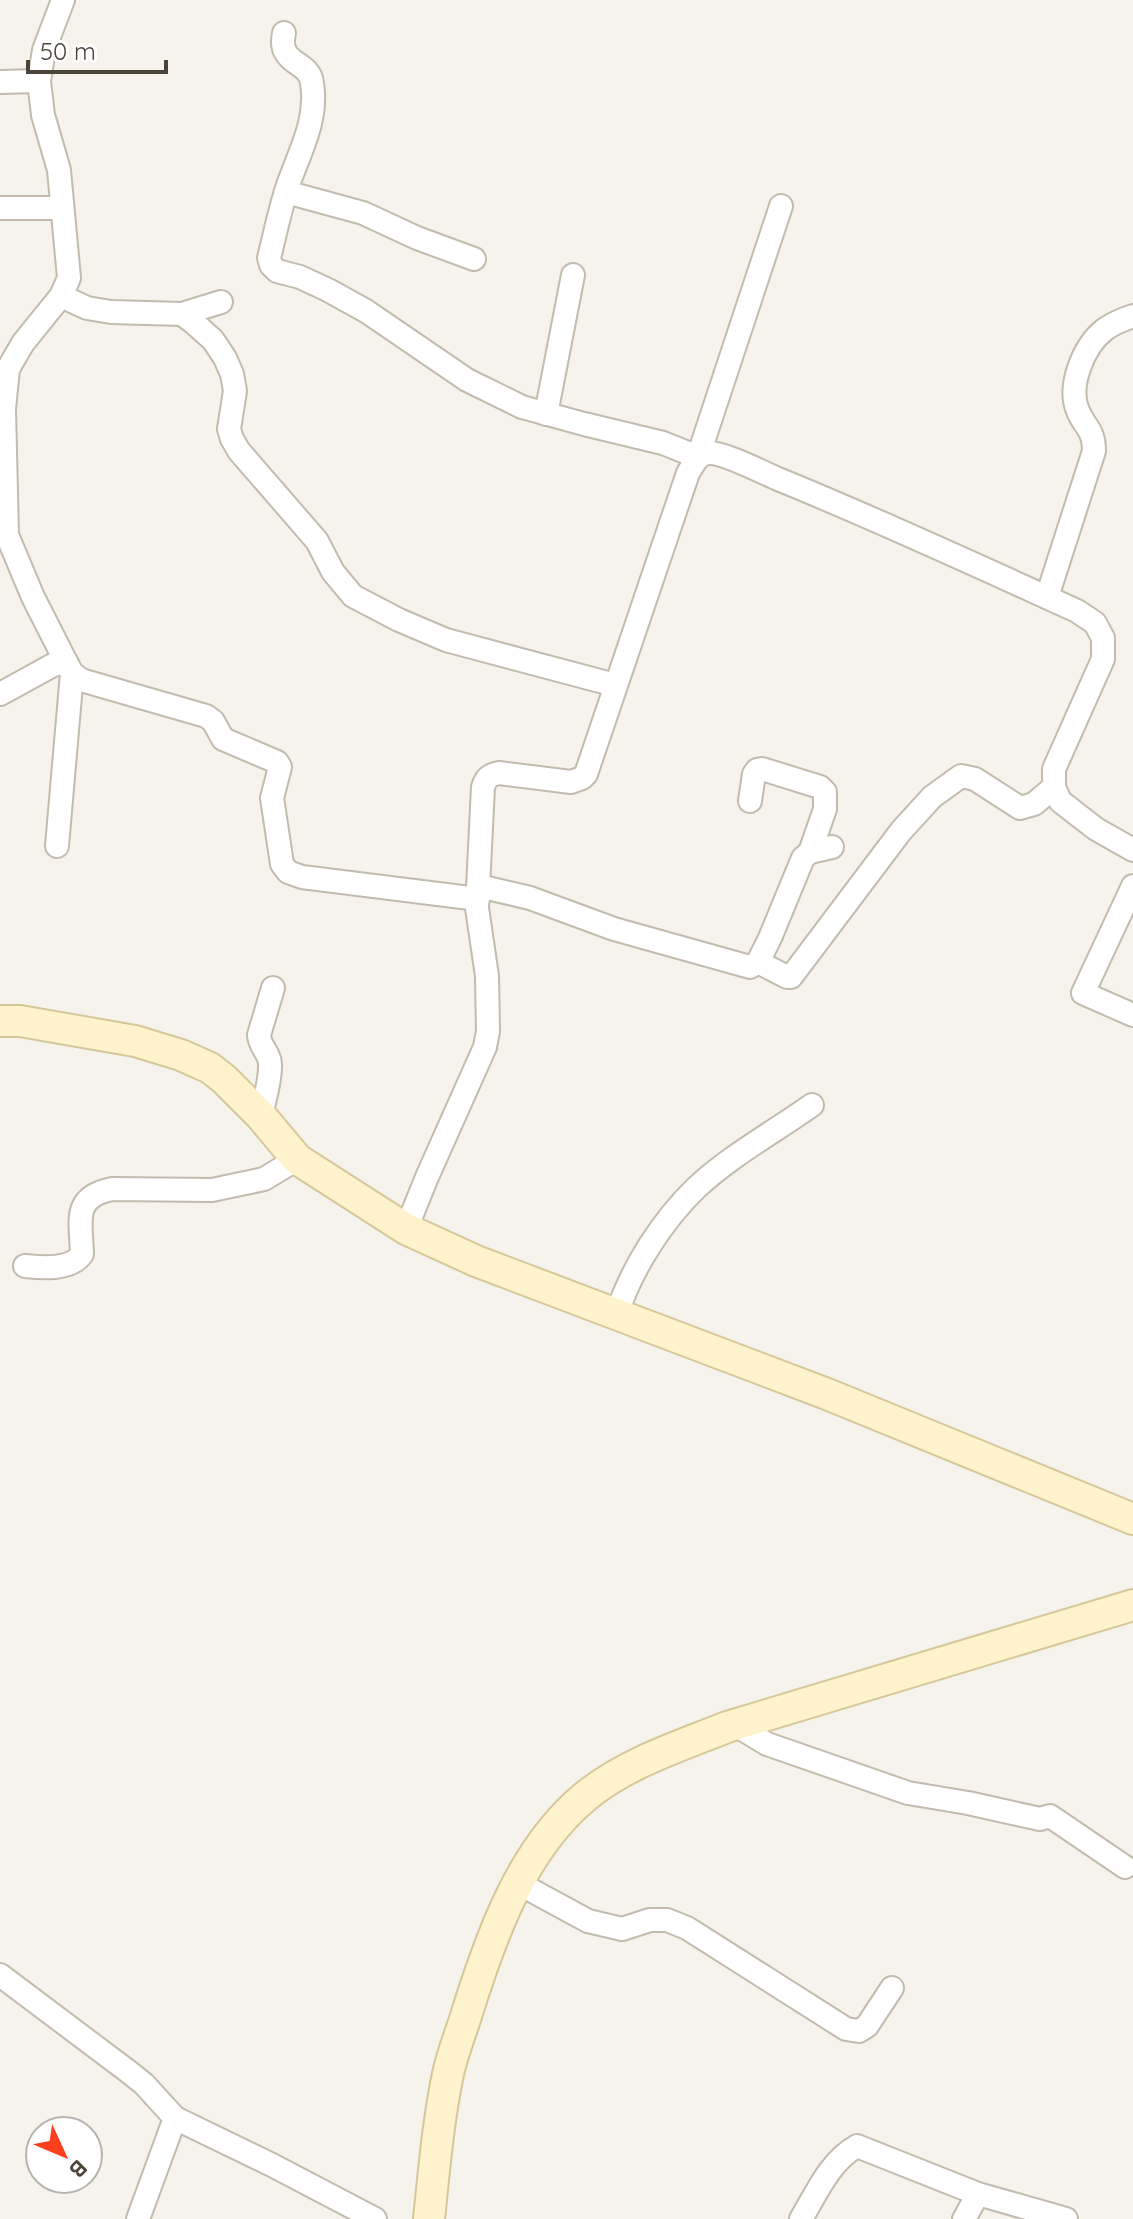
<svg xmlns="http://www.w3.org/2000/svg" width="1133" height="2219" font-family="Quicksand,sans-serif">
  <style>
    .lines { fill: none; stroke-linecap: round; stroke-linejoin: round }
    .street-casing { stroke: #c2bbae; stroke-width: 26 }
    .secondary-casing { stroke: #d6c79b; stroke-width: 34 }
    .street { stroke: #fff; stroke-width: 22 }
    .secondary { stroke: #fff3cd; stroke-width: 30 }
  </style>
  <rect width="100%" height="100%" fill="#f6f3ec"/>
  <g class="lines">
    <!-- street casing -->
    <g class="street-casing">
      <g id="street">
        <path d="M284,33C283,38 282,46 285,51C291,65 310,65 312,83C318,120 300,151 288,185C280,209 275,234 269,258L271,265L277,271L300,277L328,290L366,311L467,380L522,407L584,424L663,443L698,457L781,206"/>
        <path d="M0,82L39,81"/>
        <path d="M286,192L363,213L417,238L474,259"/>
        <path d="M0,208H62"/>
        <path d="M61,296L87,308L111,312L182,314L194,323L213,340L225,358L232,374L235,391L229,429L232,439L239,451L317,541L333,572L353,596L399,620L446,640L615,685"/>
        <path d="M182,314L221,302"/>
        <path d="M546,414L573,275"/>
        <path d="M1047,597L1094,451C1094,429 1085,428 1078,411C1067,386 1084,346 1104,330C1112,324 1124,319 1133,316"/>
        <path d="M66,662L72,673L81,680L206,716L213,721L223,739L277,762L280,767L272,798L282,864L288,872L302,877L478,899"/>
        <path d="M0,694L53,665L66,662L33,597L7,535L4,409L8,369L23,343L61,296L69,278L59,170L43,115L39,81L44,50L63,0"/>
        <path d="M750,801L754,774L757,770L762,769L820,787L825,792V809L810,852"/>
        <path d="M57,846L72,673"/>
        <path d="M479,886L530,898L614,929L750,967L758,962L770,938L803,858L810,852L832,847"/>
        <path d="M1133,886L1083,993L1133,1015"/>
        <path d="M758,962L787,977H791L901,831L932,797L961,776L975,779L1020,808L1034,804L1054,787"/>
        <path d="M261,1116C264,1100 271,1080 270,1064C270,1053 259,1046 259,1035L273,988"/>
        <path d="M406,1229L427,1177L485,1047L488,1031L487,976L477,908L483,787C486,778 489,775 499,773L571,782L582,778L586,774L688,473C694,464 697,454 709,453C723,452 764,473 778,479C879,520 978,566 1077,611L1095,623L1103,638V659L1054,769V787L1060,801L1096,829L1133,850"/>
        <path d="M25,1266C43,1268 71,1270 82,1254C81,1221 72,1197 112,1189L212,1190L264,1179L297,1159"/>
        <path d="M617,1313C632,1268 662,1221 696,1188C730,1156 774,1132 812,1105"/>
        <path d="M734,1724L767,1744L908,1793L968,1803L1040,1819L1050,1816L1125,1867"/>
        <path d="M518,1883L588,1921L622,1929L650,1920H667L687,1928L846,2029L859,2031L867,2026L892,1988"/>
        <path d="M0,1975L129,2072L144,2084L175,2118L272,2165L375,2219"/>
        <path d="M138,2219L175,2118"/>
        <path d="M801,2219C816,2194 830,2161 857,2146L978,2194"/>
        <path d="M964,2219L978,2194L1066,2219"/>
      </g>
    </g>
    <!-- secondary casing -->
    <g class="secondary-casing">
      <g id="secondary">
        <path d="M0,1021H20L135,1041L181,1055L210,1068L224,1079L261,1116L297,1159L406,1229L476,1261L827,1394L1133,1519"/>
        <path d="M429,2219C434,2171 438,2122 448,2074C452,2055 460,2035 466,2016C490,1939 521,1849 586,1796C626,1763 680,1746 727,1727L1133,1605"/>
      </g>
    </g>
    <!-- street -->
    <use href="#street" class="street"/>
    <!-- secondary -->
    <use href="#secondary" class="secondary"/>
  </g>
  <!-- north arrow -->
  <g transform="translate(64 2155) rotate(134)"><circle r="38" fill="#ffffff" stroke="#b7b4b0" stroke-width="2"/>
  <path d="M0-6L14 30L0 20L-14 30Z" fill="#fc3f1d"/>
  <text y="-12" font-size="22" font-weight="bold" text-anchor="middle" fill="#4b4439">B</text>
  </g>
  <!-- scale -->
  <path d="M28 60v12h138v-12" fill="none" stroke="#4b4439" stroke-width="4"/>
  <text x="40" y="60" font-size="24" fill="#4b4439" stroke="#ffffff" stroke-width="6" paint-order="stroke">50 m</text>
</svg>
